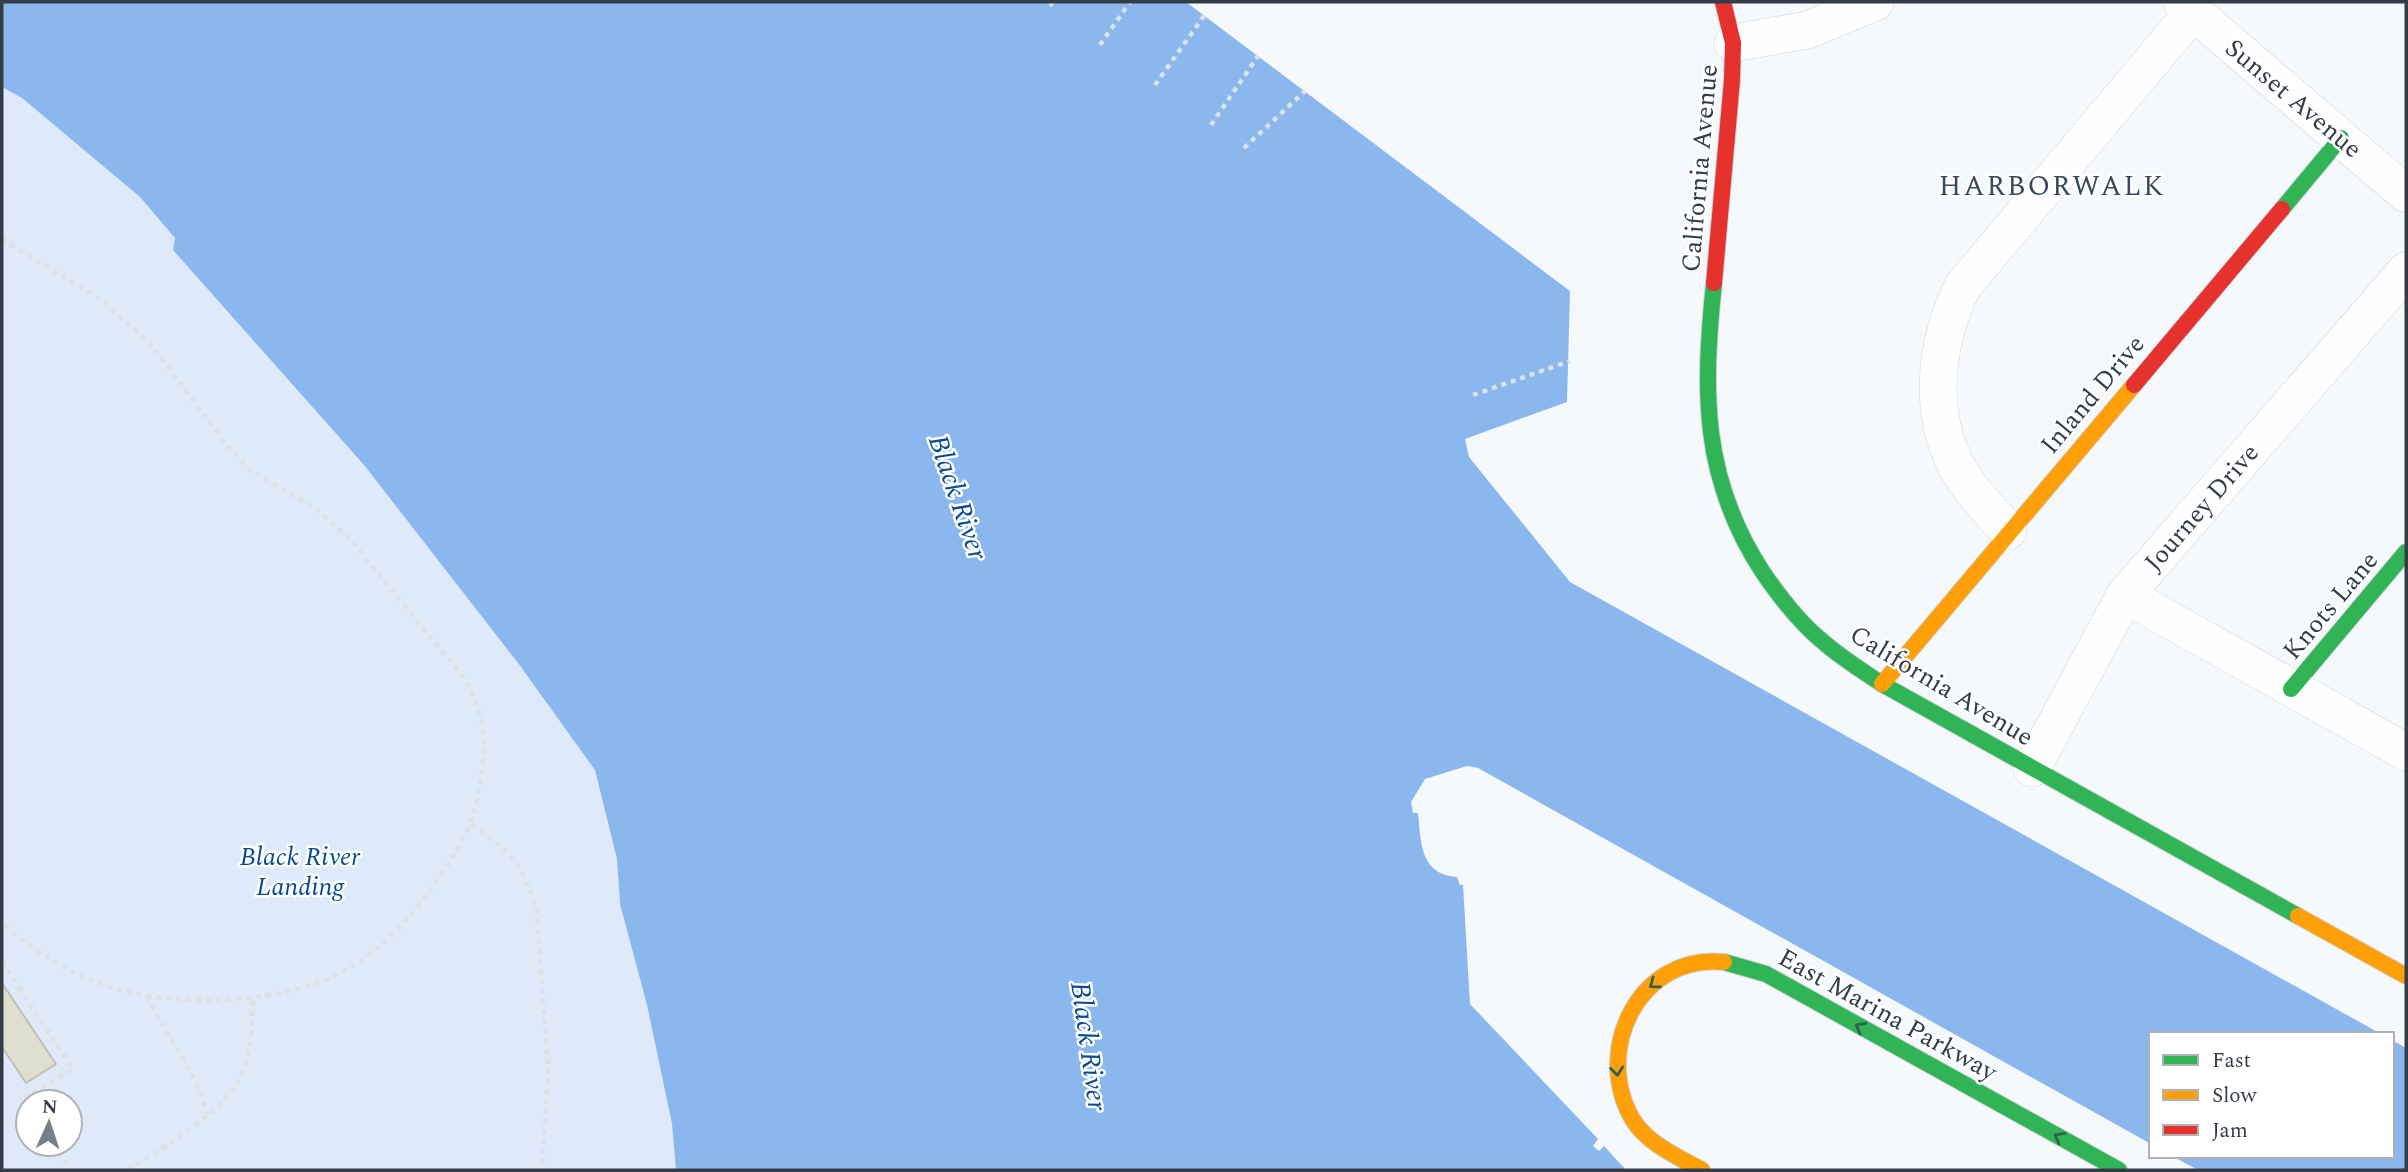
<svg xmlns="http://www.w3.org/2000/svg" width="2408" height="1172" font-family="Spectral,serif">
  <style>
    .green { fill: #deeaf9; fill-rule: evenodd }
    .water { fill: #8ab7ed }
    .building { fill: #dedfcc; stroke: #bfc0bb; stroke-width: 2 }
    .lines { fill: none; stroke-linecap: round; stroke-linejoin: round }
    .street-casing { stroke: #ced4db; stroke-width: 38 }
    .fast-casing { stroke: #ced4db; stroke-width: 18 }
    .slow-casing { stroke: #ced4db; stroke-width: 18 }
    .jam-casing { stroke: #ced4db; stroke-width: 18 }
    .path { stroke: #dee0e1; stroke-width: 4.5; stroke-dasharray: 5 5; stroke-linecap: butt }
    .street { stroke: #fefeff; stroke-width: 37 }
    .fast { stroke: #30b455; stroke-width: 16 }
    .slow { stroke: #ff9f0a; stroke-width: 16 }
    .jam { stroke: #e5322d; stroke-width: 16 }
    .oneway { stroke: #33614b }
    .labels { text-anchor: middle; stroke-width: 5; stroke-linejoin: round; paint-order: stroke }
    .street-label { font-size: 26px; fill: #343d47; stroke: #fff }
    .park-label { font-size: 26px; font-style: italic; fill: #084c90; stroke: #fff }
    .neighbourhood-label { font-size: 28px; letter-spacing: 2px; fill: #384a5f; stroke: #fff }
    .water-label { font-size: 28px; font-style: italic; fill: #074c8f; stroke: #fff }
  </style>
  <rect width="100%" height="100%" fill="#f6f9fc"/>
  <!-- green -->
  <path class="green" d="M2,87L22,98L140,197L175,238L173,250L364,465L518,663L595,770L617,859L620,904L647,1005L672,1124L676,1170H2ZM28,1102H70V1144H28Z"/>
  <!-- water -->
  <g class="water">
    <path d="M2,2H1186L1570,291L1567,402L1465,439L1469,457L1570,582L2381,1034H2151V1144L1478,768L1467,766L1425,779L1411,802L1413,813H1418C1421,842 1420,875 1457,877L1460,885H1463L1470,1004L1598,1139L1593,1146L1599,1151L1604,1146L1626,1170H676L672,1124L647,1005L620,904L617,859L595,770L518,663L364,465L173,250L175,238L140,197L22,98L2,87Z"/>
    <path d="M2392,1040L2406,1048V1170H2198L2172,1156H2392Z"/>
  </g>
  <!-- building -->
  <path class="building" d="M2,983L56,1064L26,1083L2,1047Z"/>
  <g class="lines">
    <!-- street casing -->
    <g class="street-casing">
      <g id="street">
        <path d="M2182,2L2406,194"/>
        <path d="M1733,43L1808,30L1875,2"/>
        <path d="M2008,531C1989,509 1965,486 1953,459C1928,404 1937,338 1963,286L2193,12"/>
        <path d="M2125,595L2406,752"/>
        <path d="M2032,768L2125,595L2406,271"/>
      </g>
    </g>
    <!-- fast casing -->
    <g class="fast-casing">
      <g id="fast">
        <path d="M2282,209L2341,138"/>
        <path d="M1714,283C1703,390 1701,477 1762,571C1779,596 1798,621 1821,640C1840,657 1861,670 1882,684L2298,916"/>
        <path d="M2291,689L2406,552"/>
        <path d="M1724,962L1766,974L2119,1170"/>
      </g>
    </g>
    <!-- slow casing -->
    <g class="slow-casing">
      <g id="slow">
        <path d="M1882,684L2134,385"/>
        <path d="M2298,916L2406,976"/>
        <path d="M1702,1170C1678,1157 1648,1144 1633,1120C1592,1051 1639,953 1724,962"/>
      </g>
    </g>
    <!-- jam casing -->
    <g class="jam-casing">
      <g id="jam">
        <path d="M1714,283L1732,80L1733,43L1723,2"/>
        <path d="M2134,385L2282,209"/>
      </g>
    </g>
    <!-- path -->
    <g class="path">
      <path d="M1050,6L1053,2"/>
      <path d="M1100,45L1130,2"/>
      <path d="M1155,85L1204,16"/>
      <path d="M1211,125L1258,56"/>
      <path d="M1244,148L1305,91"/>
      <path d="M2,239L98,298L150,343L229,448L251,471L315,508L348,537L461,674C487,715 486,739 480,785C475,824 456,853 434,885C412,917 382,950 348,969C278,1008 163,1009 90,980C59,968 27,944 2,923"/>
      <path d="M1473,395L1570,361"/>
      <path d="M471,825C511,849 525,868 537,914L548,1070L542,1170"/>
      <path d="M2,962L73,1069L24,1098L28,1104"/>
      <path d="M147,996C166,1037 196,1069 207,1114"/>
      <path d="M53,1144L70,1170"/>
      <path d="M128,1170C161,1148 223,1114 240,1077C252,1053 252,1024 253,997"/>
    </g>
    <!-- street -->
    <use href="#street" class="street"/>
    <!-- fast -->
    <use href="#fast" class="fast"/>
    <!-- slow -->
    <use href="#slow" class="slow"/>
    <!-- jam -->
    <use href="#jam" class="jam"/>
  </g>
  <!-- one-way arrows -->
  <defs><path id="oneway-chevron" d="M-2-3.5L2.5 0L-2 3.5" fill="none" stroke-width="1.6" stroke-linecap="round" stroke-linejoin="round" transform="scale(1.75)"/></defs>
  <g class="oneway">
    <use href="#oneway-chevron" transform="translate(1654 984) rotate(143)"/>
    <use href="#oneway-chevron" transform="translate(1860 1027) rotate(-151)"/>
    <use href="#oneway-chevron" transform="translate(1617 1071) rotate(84)"/>
    <use href="#oneway-chevron" transform="translate(2059 1137) rotate(-151)"/>
  </g>
  <g class="labels">
    <!-- street labels -->
    <g class="street-label">
      <text transform="translate(2294 98) rotate(40)" y="9">Sunset Avenue</text>
      <text transform="translate(1699 168) rotate(-85)" y="9">California Avenue</text>
      <text transform="translate(2092 394) rotate(-50)" y="9">Inland Drive</text>
      <text transform="translate(2201 507) rotate(-49)" y="9">Journey Drive</text>
      <text transform="translate(2330 605) rotate(-50)" y="9">Knots Lane</text>
      <text transform="translate(1942 685) rotate(31)" y="9">California Avenue</text>
      <text transform="translate(1888 1014) rotate(29)" y="9">East Marina Parkway</text>
    </g>
    <!-- park labels -->
    <g class="park-label">
      <text x="300" y="865">Black River<tspan x="300" dy="30">Landing</tspan></text>
    </g>
    <!-- neighbourhood labels -->
    <g class="neighbourhood-label">
      <text x="2052" y="195">HARBORWALK</text>
    </g>
    <!-- water labels -->
    <g class="water-label">
      <text transform="translate(959 497) rotate(71)" y="10">Black River</text>
      <text transform="translate(1090 1046) rotate(82)" y="10">Black River</text>
    </g>
  </g>
  <!-- border -->
  <rect width="2408" height="1172" fill="none" stroke="#343d47" stroke-width="7"/>
  <!-- legend -->
  <rect x="2149" y="1032" width="245" height="126" fill="#ffffff" stroke="#aeb1b5" stroke-width="2"/>
  <rect x="2163" y="1055" width="35" height="10" fill="#30b455" stroke="#aeb1b5" stroke-width="2"/>
  <text x="2212" y="1067" font-size="21" fill="#343d47">Fast</text>
  <rect x="2163" y="1090" width="35" height="10" fill="#ff9f0a" stroke="#aeb1b5" stroke-width="2"/>
  <text x="2212" y="1102" font-size="21" fill="#343d47">Slow</text>
  <rect x="2163" y="1125" width="35" height="10" fill="#e5322d" stroke="#aeb1b5" stroke-width="2"/>
  <text x="2212" y="1137" font-size="21" fill="#343d47">Jam</text>
  <!-- north arrow -->
  <g transform="translate(49 1123) rotate(3)"><circle r="33" fill="#ffffff" stroke="#aeb1b5" stroke-width="2"/>
  <path d="M0-5L12 26L0 18L-12 26Z" fill="#787f86"/>
  <text y="-10" font-size="19" font-weight="bold" text-anchor="middle" fill="#343d47">N</text>
  </g>
</svg>
